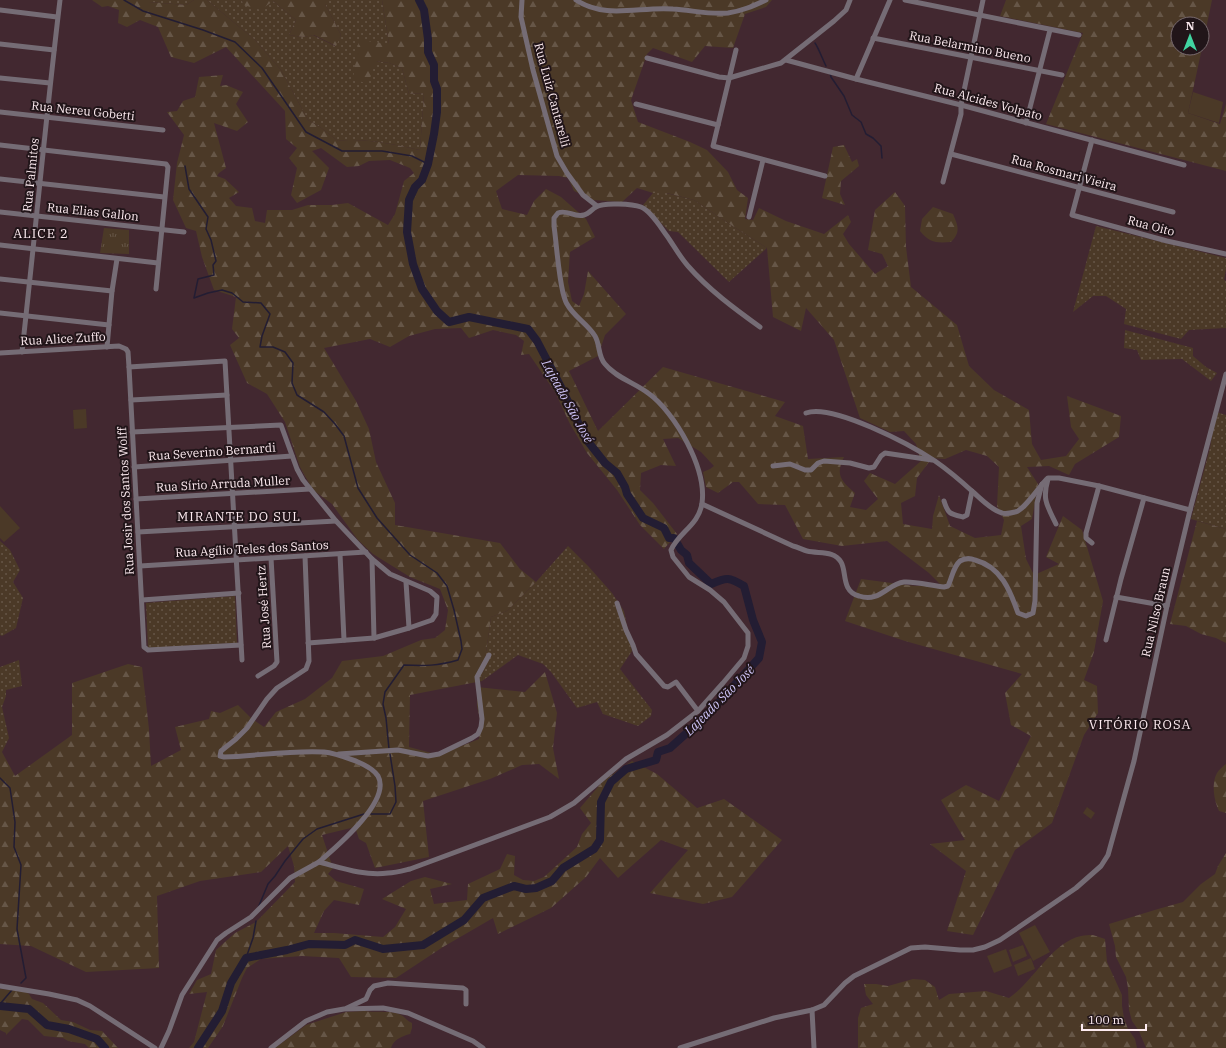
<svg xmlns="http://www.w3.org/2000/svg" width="1226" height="1048" font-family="'IBM Plex Serif',serif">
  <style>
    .grass { fill: url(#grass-dots) }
    .forest { fill: url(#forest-firs); fill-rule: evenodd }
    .park { fill: url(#park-tufts) }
    .pitch { fill: #4b3927 }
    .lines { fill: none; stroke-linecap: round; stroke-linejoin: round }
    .stream { stroke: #231d33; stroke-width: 1.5 }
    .river { stroke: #231d33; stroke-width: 8 }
    .minor { stroke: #756c75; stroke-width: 5 }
    .labels { text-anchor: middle; stroke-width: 4; stroke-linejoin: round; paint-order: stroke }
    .street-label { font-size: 12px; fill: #fdebf0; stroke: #211519 }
    .neighbourhood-label { font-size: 13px; letter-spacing: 1px; fill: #fdebf0; stroke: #211519 }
    .water-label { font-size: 13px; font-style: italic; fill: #d0c6f9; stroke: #211519 }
  </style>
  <defs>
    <pattern id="grass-dots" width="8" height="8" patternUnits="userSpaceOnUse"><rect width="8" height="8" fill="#4b3927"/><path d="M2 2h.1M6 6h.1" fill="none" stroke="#665647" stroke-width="1.8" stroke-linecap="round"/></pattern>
    <pattern id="forest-firs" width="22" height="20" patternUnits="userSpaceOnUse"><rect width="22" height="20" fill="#4b3927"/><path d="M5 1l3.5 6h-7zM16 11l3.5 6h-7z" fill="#665647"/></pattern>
    <pattern id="park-tufts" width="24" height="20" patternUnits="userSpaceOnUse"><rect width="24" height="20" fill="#4b3927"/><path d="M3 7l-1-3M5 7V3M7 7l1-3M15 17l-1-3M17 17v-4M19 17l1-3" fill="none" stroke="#665647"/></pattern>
  </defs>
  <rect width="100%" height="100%" fill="#422830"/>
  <!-- grass -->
  <g class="grass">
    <path d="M149,0H194L186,5L149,2Z"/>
    <path d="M207,0H242L244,5L273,1L296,20L289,35L303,37L313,35L335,46L341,35L325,4V0H382L389,44L376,61L389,63L402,68L409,94L424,93L420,150C397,145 361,137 338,141L320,127L308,120L281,70L255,40Z"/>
    <path d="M653,193H666L694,200L731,225L767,248L729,282L678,232L669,231L643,205Z"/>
    <path d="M1096,226L1226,258V269L1224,280L1226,281V328L1189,330L1181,339L1124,324L1126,309L1106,296H1093L1073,312Z"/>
    <path d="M1125,330L1193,348V356L1206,367L1217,373L1211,381L1182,359L1141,360L1137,350L1124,348Z"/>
    <path d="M1216,412L1226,415V529L1191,519L1210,448Z"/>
    <path d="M0,541L10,550L20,570L13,582L23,598L16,628L2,636L0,635Z"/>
    <path d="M568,546L589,567L612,593L624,611L632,651L620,669L652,710L651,716L638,726L603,714L597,702L577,708L551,672L543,664L518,655L482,681L491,617L507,611L536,582Z"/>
    <path d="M235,596L237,643L148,648L146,603Z"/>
    <path d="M19,660L22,686L6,690V696L2,707L9,738L2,752H0V667Z"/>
  </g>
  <!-- forest -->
  <g class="forest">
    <path d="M92,0H149V2L186,5L194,0H207L255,40L281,70L308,120L320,127L338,141C361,137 397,145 420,150L424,93L409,94L402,68L389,63L376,61L368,84L353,79L359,40L389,44L382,0H772L766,7L745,14L733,48L705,46L692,62L653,48L647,54L631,100L638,122L690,142L707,150L728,172L737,190L748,198L745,219L753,220L759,208L786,221L824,234L848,215L851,222L843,234L849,244L875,274L888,266L882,254L868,250L875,210L895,192L905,206L906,247L911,287L957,325L969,366L994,390L1029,410L1032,444L1041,460L1066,456L1079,439L1071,427L1067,396L1121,416L1119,437L1075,464L1069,475L1049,466L1027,467L1038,484L1032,519L1021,526L1026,559L1034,575L1059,564L1046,557L1063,516L1082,530L1103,601L1094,652L1084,680L1097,686L1098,713L1084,735L1052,823L1015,850L973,935L947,931L966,871L930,844L965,840L941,800L966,785L999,801L1031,736L1011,725L1005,693L1022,674L905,641L845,621L861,579L915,586L941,585L929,573L887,541L842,546L803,539L785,505L758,504L739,482H733L718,493L706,487L703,472L710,469L714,466L701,452L678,438L663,439L676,466L661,465L641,473L640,490L653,503L677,534L664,549L640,525L617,490L587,453L570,424L555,392L529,354L521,355L524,341L516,335L493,330L469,338L461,328L435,329L409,336L390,347L370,339L324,348L356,401L369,429L376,462L395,503V525L500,543L520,569L536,582L507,611L491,617L482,681L410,695L409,747L439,755L479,739L481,724L477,706V687L525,692L545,672L557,713L553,748L559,779L539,764L522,765L490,779L423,801L429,857L375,868L366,843L359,839L355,827L322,835L333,868L328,874L336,881L364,889L359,905L334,900L324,911L314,933H334L383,937L395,927L406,909L382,899L411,881L425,877L452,884L430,889L434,904L467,900L468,884L500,869L507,854L515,856L514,875L523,880L534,881L544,877L577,847L582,834L591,823L580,808L603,781L632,761L657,774L697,808L724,799L782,840L732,897L703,904L650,893L688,850L661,840L618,878L600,858L586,877L551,908L498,934L493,918L443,947L396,978L351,977L339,958L302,956L261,959L247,968L242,978L223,1026L208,1048H189L194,1042L207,992L189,994L197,980L211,974L216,950L235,933L256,922L295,882L294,866L288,846L261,872L200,881L157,896L159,968L86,972L31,946L0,944V752H2L15,776L72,735V683L128,664L142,667L149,729L151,766L181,750L175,727L209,719L211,711L220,713L238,705L252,719L264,727L276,712L305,699L332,678L342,661L383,656L421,640L435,638L445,630L448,610L440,589L410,577L373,554L358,540L332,504L313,490L300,467L285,422L267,394L247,383L230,345L239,338L232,329L236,297L214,290L202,257L196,231L186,228L173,200L177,163L184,135L167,112L177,111L183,101L195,97L199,77L223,75L220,86L226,85L243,92L236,104L248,122L237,131L214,123L226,168L219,173L217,176L225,179L239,192L229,198L236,206L252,208L255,221L265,223L267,210H292L308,205H332L348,203L388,225L395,214L404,181L414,173L410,168L390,160L369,161L359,166L347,167L321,148L312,151L329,168L321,190L297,203L291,195L297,168L289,158L297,148L286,139L285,111L226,47L194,63L171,57L158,27L140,20L127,27L118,23L119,10L108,6L102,7ZM518,175L559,176L568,178L574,191L593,200L622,202L637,188L653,193H667L694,200L731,225L767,248L773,317L801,331L806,308L834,340L860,418L890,432L904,431L916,444L921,461L895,484L870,473L864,481L878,499L866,510L850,507L855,493C841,481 835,475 844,457L808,459L803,426L775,416L785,402L663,367L598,431L569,371L598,356L605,335L626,314L588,271L584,294L579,306L572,301L568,282L570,252L595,237L586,219L561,197L546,189L534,201L527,215L502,209L496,191ZM966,450L987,456L999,467L997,506L1004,520L1001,535L975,538L950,526L939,495L933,516L932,529L903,524L901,503L915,496L917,478L932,458L945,459Z"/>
    <path d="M242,0H325V4L341,35L336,46L314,35L303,37L289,35L296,20L273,1L261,10L243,5Z"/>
    <path d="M1006,0H1212L1202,48V24H1178V48H1202L1188,113L1220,124L1226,104V171L1046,124L1083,33L1000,16Z"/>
    <path d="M844,145L852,162L857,159L859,166L841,181L840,194L845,205L822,198L833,147Z"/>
    <path d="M933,207L953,214C958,226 961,232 951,242C936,243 930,243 920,231L922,219Z"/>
    <path d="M1197,521L1226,529V643L1216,638L1201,634L1186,626L1170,624Z"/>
    <path d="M1226,764V813L1219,811C1214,801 1211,783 1217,773C1219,770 1223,766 1226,764Z"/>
    <path d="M1226,853V1048H1146L1139,1031L1132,1021L1129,1010L1128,988L1126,977L1116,957L1115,946L1109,924L1158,909L1183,902L1201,884L1215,874L1218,866Z"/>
    <path d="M1093,935L1105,939L1107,962L1122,995V1006L1124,1018L1128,1029L1135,1039L1137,1048H858V1018L861,1008L873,1004L866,995L864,984H876L888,986L913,979L925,980L935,987L939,1000L949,994L986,991L1009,998C1034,981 1052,942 1081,936C1085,935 1089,935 1093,935Z"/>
    <path d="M0,989L24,991L29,994L32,999L43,1003L61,1020L73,1022L90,1030L102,1031L118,1048H89L85,1044L68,1041L63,1038L44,1036L28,1020L22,1019L6,1035V1033L0,1030Z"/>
    <path d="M365,1011C375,1013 394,1010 401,1015C405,1017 407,1021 412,1023V1028L410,1034C402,1036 393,1040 391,1048H275L306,1025L346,1012Z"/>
  </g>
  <!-- park -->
  <path class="park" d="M104,228L129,230V254L100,253Z"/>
  <!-- pitch -->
  <g class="pitch">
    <path d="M1193,92L1223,102L1219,123L1188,113Z"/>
    <path d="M86,409L87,428L74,429L73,410Z"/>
    <path d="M0,506L20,528L4,542L0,538Z"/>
    <path d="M1087,807L1095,813L1091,819L1083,813Z"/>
    <path d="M1035,925L1050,952L1033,961L1019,933Z"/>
    <path d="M1023,945L1027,956L1013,962L1009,950Z"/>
    <path d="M1006,949L1012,966L994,973L987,956Z"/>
    <path d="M1031,958L1035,969L1018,976L1014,965Z"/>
  </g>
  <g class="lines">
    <!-- stream -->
    <g class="stream">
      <path d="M124,0L143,11L203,30L235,42L262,68L306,132L342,151H382L412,156L428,164"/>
      <path d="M815,43C818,47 823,60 826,66"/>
      <path d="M830,73L831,77L844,96L852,115L861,122L866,134L873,138L881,146L882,158"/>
      <path d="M185,166L189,189L208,217L206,229L211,240L216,261L213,265L214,275L198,279L194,298L208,293L222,290L232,293L243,302L261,303L270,314L262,336L260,347H273L285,352L293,363L292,383L297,395L324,412L335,424L344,436L358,488L377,518L410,555L437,573L447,586L454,610L461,641L462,649L458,660C437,666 425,666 404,665L385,692L383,704L386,718L389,749"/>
      <path d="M0,778L10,788L15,822L14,847L21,865L17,929L26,978L21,983"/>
      <path d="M371,814H390L396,802L395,786L390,754"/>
      <path d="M258,908L268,884L275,876L285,861L303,839L317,829L364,814"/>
      <path d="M246,958L253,938L256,921"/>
      <path d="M0,1004L12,990"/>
    </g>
    <!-- river -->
    <g class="river">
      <path d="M0,1006L29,1009L47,1025L69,1029L97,1039L105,1048"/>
      <path d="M198,1048L222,1011L231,983L246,958L287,950L309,944L345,945L355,940L383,949L423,945L464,920L483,898L514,886L526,889L536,888L552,881L563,868L594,849L600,840L601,802L611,782L626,769L656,760L658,752L670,748L710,712L759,658L762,642L753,620L744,586C729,577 727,577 711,584L689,563L687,555L681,550L674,538H669L664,528L643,518L627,494L625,487L617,473L605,463L586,439L561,387L537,341L528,329L469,317L449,322L437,311L422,289L413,264L407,232L409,200L415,187L422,180L428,164L434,134L437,112V89L434,81V65L428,52V39L424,10L419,0"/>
    </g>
    <!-- minor -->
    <g class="minor">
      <path d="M522,0L521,17L533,70L557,156L567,173L583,195L597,206"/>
      <path d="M576,0C606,20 640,6 673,9C691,10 710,15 728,13C742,11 753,6 766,0"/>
      <path d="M905,0L1079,35"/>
      <path d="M0,10L57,17"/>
      <path d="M873,38L1062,75"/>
      <path d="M0,44L54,50"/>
      <path d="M736,50L713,146L825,176"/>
      <path d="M647,58L719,77L729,78L781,63L834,21L846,10L850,0"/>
      <path d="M786,60L856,79L961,105L1184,165"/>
      <path d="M0,78L50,83"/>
      <path d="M856,79L890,0"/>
      <path d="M636,104L718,125"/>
      <path d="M0,112L163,130"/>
      <path d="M1026,123L1050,30"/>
      <path d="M1092,140L1072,215L1167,241L1226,254"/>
      <path d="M0,145L166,164L168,167L156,289"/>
      <path d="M951,154L1173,212"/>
      <path d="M0,179L164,197"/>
      <path d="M943,182L961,114V105L983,0"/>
      <path d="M0,212L184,232"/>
      <path d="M749,217L763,160"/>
      <path d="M0,245L158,263"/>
      <path d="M0,279L112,291"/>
      <path d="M0,313L109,325"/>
      <path d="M107,347L112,291L117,259"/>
      <path d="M22,352C35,235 46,117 60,0"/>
      <path d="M0,353L119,346L126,349L128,352L129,367L144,647L148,650L241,645"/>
      <path d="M129,367L225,361L242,660"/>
      <path d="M131,400L227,395"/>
      <path d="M806,413C832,403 911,445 935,461C948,470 961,481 973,492C981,499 991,510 1002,513C1005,514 1011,513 1015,512C1024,511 1040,485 1048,478H1059L1099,486L1190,510"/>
      <path d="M132,432L281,425L297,469L303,480L336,521L372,559L390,574L430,591L437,597L436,614L432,620L409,628L374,638L308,643"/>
      <path d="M773,466L790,464L805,470H811L818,463L824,461L850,463L869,468L874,467L881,456L885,453L932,460"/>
      <path d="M134,467L292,456"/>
      <path d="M1048,479C1042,500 1047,505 1056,524"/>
      <path d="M136,499L310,489"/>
      <path d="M944,501C948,514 950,514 963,517L967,515L972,491"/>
      <path d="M702,504L793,546C798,547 803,550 807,551C819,554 834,550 841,562C847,572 841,591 859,596C880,603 887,584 904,582C914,581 933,586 944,587L948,586C952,578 953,567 960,561C965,558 970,558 975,560C1001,567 1010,590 1018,613L1026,616L1033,613L1035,601L1037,503L1042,484"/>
      <path d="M138,532L336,521"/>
      <path d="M1092,543L1086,538V533L1099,486"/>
      <path d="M340,554L344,640"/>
      <path d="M305,556L309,661L306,669L277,688L267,699L247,728L236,739L221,751L220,756L224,757C257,756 291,750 324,752C336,753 347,758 358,762C365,765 374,770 378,776C392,801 335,848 319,862"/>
      <path d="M372,559L374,638"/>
      <path d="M140,566L366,552"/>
      <path d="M406,582L409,628"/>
      <path d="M1116,597L1167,606"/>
      <path d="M142,600L239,593"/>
      <path d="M617,603L626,630L633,645L636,654L664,686L668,687L676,682L698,711"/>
      <path d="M1106,640L1121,579L1144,498"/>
      <path d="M258,676L274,666L277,662L271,558"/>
      <path d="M339,754L398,750L428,756L439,754L472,738L478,734L481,727L482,719L477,677L489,655"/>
      <path d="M0,986L49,994L77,1000L90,1006L155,1048"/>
      <path d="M347,1008L366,999L370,990L374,986L388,983L463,988L466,990V1004"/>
      <path d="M812,1010L814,1048"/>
      <path d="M161,1048L169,1031L182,995L217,940L226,933L251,917L290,878L319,862C342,868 364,876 388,873C395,873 402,871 410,869L550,817L574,803L626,759L667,735L698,711L723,683L744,658L748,646V633L724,602L710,590L689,577L673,557L671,550C679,532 699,525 702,503C707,469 675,412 648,393C635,383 615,377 605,364C598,357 600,344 595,336C587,323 574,317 567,304C565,301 564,296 563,293C558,271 557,248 554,226V218L558,213C567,209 574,218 584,215C589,214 592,209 596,207C603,202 633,204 641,207C651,211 661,228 667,236C674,246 680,257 688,266C709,290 735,309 760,327"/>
      <path d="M271,1048L306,1021L327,1012L344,1009L383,1008L408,1013L473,1041L483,1048"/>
      <path d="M680,1048L774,1018L812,1010L824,1005L845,983L854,976L911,948L925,947L960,950H973L985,947L1000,940L1076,888L1101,866L1108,855L1134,761L1167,606L1190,510L1226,374"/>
    </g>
  </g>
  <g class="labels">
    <!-- street labels -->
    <g class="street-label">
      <text transform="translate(970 47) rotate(11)" y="4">Rua Belarmino Bueno</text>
      <text transform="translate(552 95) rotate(75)" y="4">Rua Luiz Cantarelli</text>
      <text transform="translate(988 102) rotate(15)" y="4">Rua Alcides Volpato</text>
      <text transform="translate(83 111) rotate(6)" y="4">Rua Nereu Gobetti</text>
      <text transform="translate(1064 173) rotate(15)" y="4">Rua Rosmari Vieira</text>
      <text transform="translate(31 175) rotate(-84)" y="4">Rua Palmitos</text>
      <text transform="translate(93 212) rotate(6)" y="4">Rua Elias Gallon</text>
      <text transform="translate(1151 226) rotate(15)" y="4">Rua Oito</text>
      <text transform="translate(63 339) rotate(-3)" y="4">Rua Alice Zuffo</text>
      <text transform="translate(212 452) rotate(-4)" y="4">Rua Severino Bernardi</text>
      <text transform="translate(223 484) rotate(-3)" y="4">Rua Sírio Arruda Muller</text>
      <text transform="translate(126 501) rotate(-93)" y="4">Rua Josir dos Santos Wolff</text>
      <text transform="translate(252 549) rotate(-3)" y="4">Rua Agílio Teles dos Santos</text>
      <text transform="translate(264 607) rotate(-94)" y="4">Rua José Hertz</text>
      <text transform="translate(1156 612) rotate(-77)" y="4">Rua Nilso Braun</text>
    </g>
    <!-- neighbourhood labels -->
    <g class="neighbourhood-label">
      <text x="41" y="238">ALICE 2</text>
      <text x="239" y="521">MIRANTE DO SUL</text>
      <text x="1140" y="729">VITÓRIO ROSA</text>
    </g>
    <!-- water labels -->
    <g class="water-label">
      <text transform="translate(568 401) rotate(61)" y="5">Lajeado São José</text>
      <text transform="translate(719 700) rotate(-45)" y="5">Lajeado São José</text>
    </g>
  </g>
  <!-- north arrow -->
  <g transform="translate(1190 36)"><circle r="19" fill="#211519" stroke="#796b6f"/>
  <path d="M0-3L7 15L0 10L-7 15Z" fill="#41d4a1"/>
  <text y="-6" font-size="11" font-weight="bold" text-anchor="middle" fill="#fdebf0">N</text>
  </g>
  <!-- scale -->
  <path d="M1082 1024v6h64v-6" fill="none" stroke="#fdebf0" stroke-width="2"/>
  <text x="1088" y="1024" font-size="12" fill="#fdebf0" stroke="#211519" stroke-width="3" paint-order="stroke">100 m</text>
</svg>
